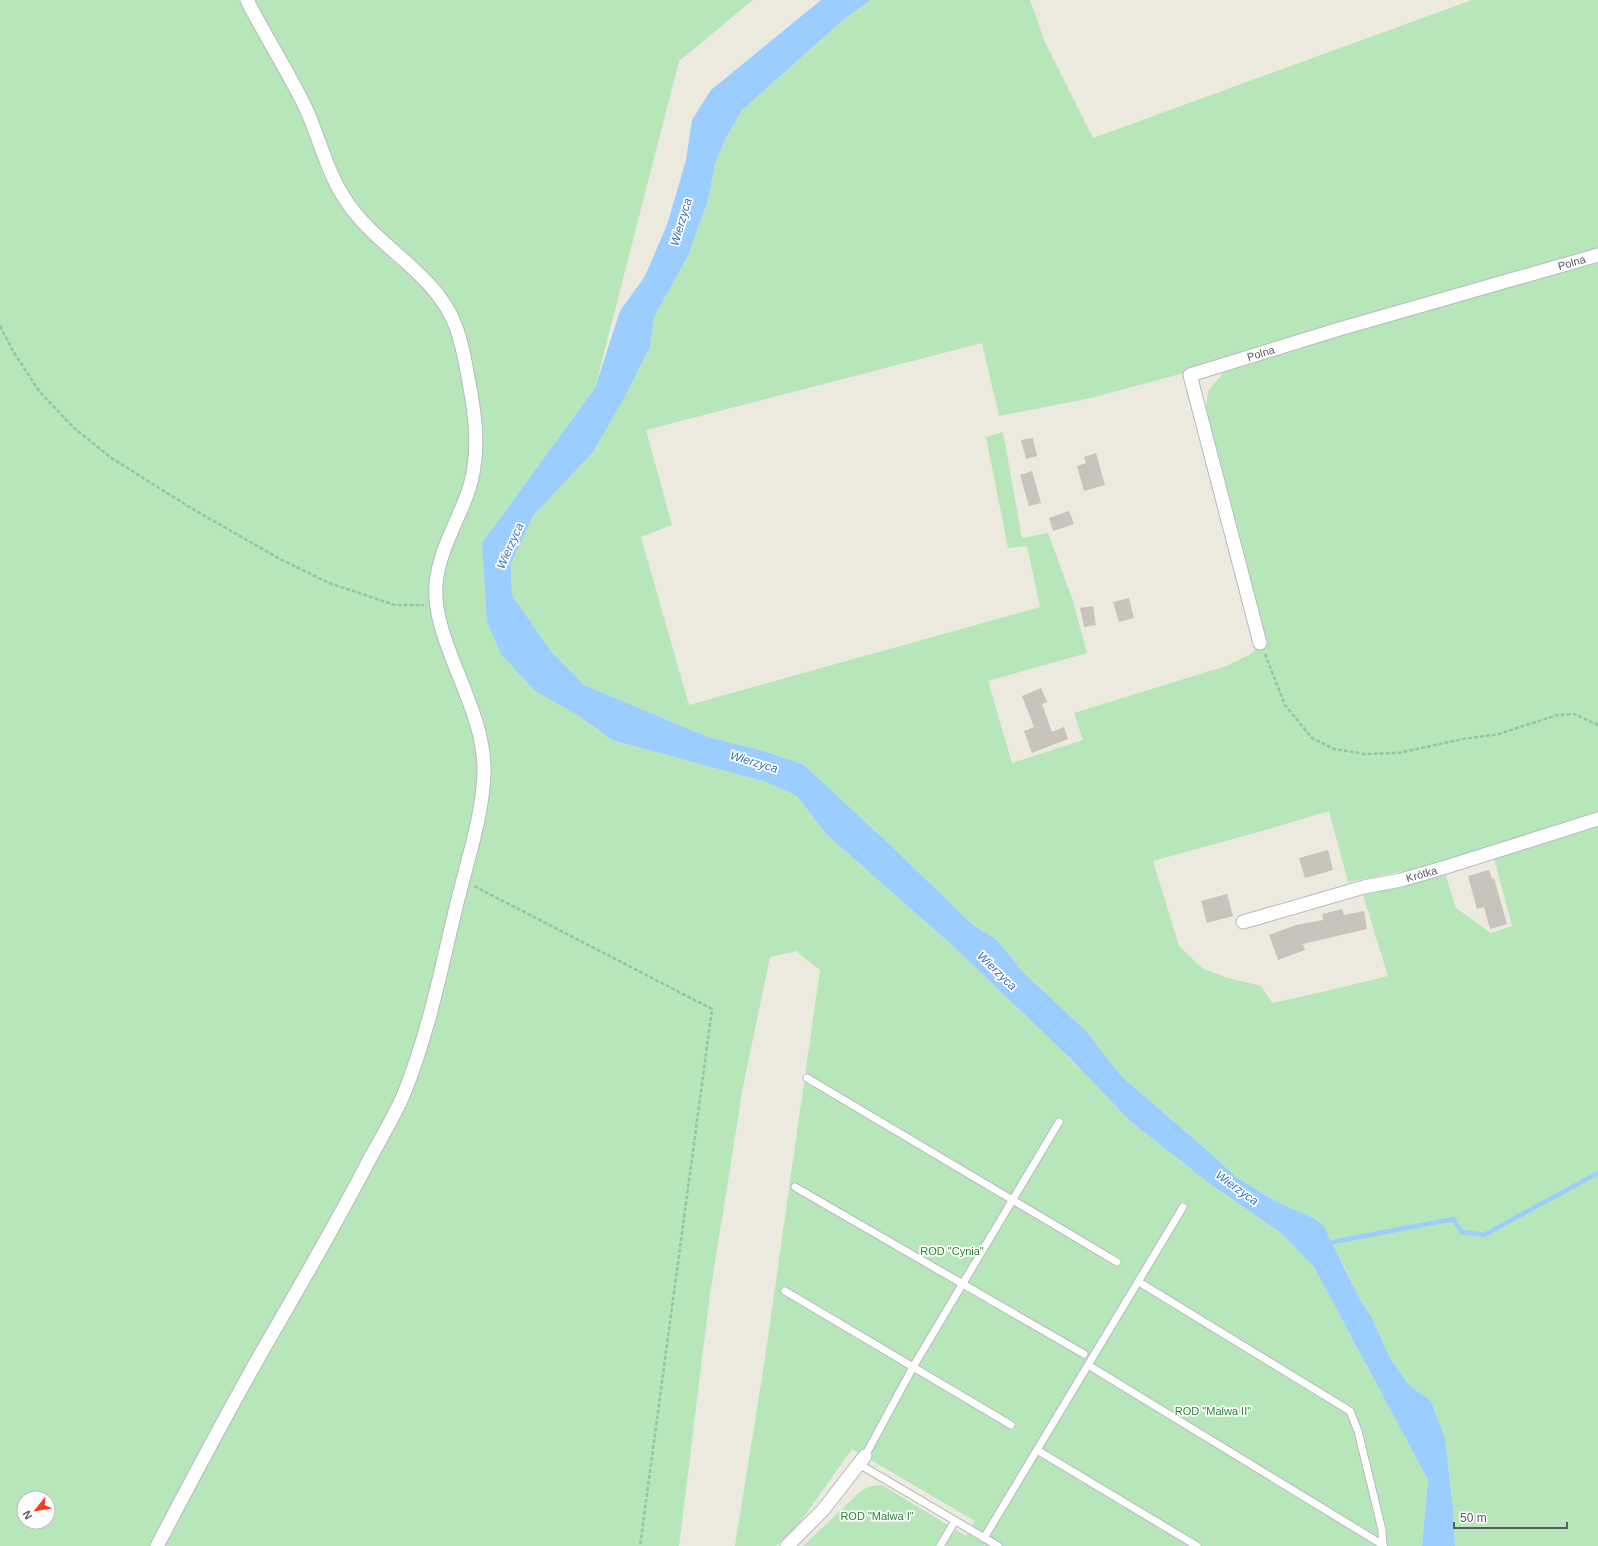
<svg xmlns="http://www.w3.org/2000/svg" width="1598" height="1546" font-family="Helvetica,sans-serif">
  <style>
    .green { fill: #b8e6bb; fill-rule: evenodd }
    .water { fill: #9bcdff }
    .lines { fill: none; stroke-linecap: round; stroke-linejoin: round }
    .stream { stroke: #9bcdff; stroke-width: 4.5 }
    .building { fill: #c7c4bb }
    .service-casing { stroke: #b7b9bf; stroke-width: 9 }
    .minor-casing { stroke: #b7b9bf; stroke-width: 15 }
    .path { stroke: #92c7a4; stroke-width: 2.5; stroke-dasharray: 4 2; stroke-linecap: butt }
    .service { stroke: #fff; stroke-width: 7 }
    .minor { stroke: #fff; stroke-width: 13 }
    .labels { text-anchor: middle; stroke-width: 3.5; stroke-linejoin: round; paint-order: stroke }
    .street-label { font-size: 11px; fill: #585b61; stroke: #fff }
    .park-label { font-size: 11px; fill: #2e8238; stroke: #fff }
    .water-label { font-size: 12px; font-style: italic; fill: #3874c9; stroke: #fff }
  </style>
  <rect width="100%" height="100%" fill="#eceade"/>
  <!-- green -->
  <g class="green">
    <path d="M0,0H753L679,61L595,388L482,543L576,714L612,740L766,782L797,796L826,834L953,946L1072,1060L1130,1121L1206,1181L1281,1233L1314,1267L1428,1480L1422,1546H803L862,1490L872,1486L882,1485L966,1536L975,1521L852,1449L794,1531L776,1546H735L765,1358L820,970L796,951L770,957L743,1087L710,1294L679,1546H0ZM24,1498H48V1522H24Z"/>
    <path d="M871,0H1030L1045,42L1093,138L1472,0H1598V250L1266,346L1180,374L1091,398L999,416L982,343L646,430L672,525L641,537L689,705L1040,607L1027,546L1008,548L986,437L1003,432L1022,538L1048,533L1072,598L1087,653L988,681L1012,763L1083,740L1074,713L1226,666L1249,655L1264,641L1205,415L1208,391L1224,372L1242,364L1536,278L1598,263V814L1431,866L1348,882L1329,811L1269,829L1153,861L1179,946L1202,968L1225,977L1261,986L1272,1003L1318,993L1388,976L1363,895L1445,873L1456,908L1491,933L1512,926L1494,858L1598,824V1546H1455L1453,1508L1445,1438L1431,1401L1409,1385L1390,1358L1371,1316L1361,1302L1342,1262L1311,1217L1275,1201L1236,1177L1208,1151L1121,1076L1086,1031L1023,972L997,940L973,925L886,841L804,765L764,751L708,737L584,685L550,650L512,595L511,564L533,516L593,452L650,347L654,317L688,256L708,200L715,164L725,139L742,110L843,20Z"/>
  </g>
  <!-- water -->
  <path class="water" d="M821,0H871L843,20L742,110L725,139L715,164L708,200L688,256L654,317L650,347L624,398L593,452L533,516L511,564L512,595L550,650L584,685L708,737L764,751L804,765L886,841L973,925L997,940L1023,972L1086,1031L1121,1076L1208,1151L1236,1177L1275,1201L1311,1217L1323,1225L1361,1302L1371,1316L1390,1358L1409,1385L1431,1401L1445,1438L1453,1508L1455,1546H1422L1428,1480L1314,1267L1281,1233L1206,1181L1130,1121L1072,1060L953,946L826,834L797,796L766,782L612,740L576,714L535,691L501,654L487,622L482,543L595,388L620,311L645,276L667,225L686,160L692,120L711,90Z"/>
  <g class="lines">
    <!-- stream -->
    <path class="stream" d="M1328,1243L1453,1219L1462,1232L1484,1235L1598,1173"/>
  </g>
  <!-- building -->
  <g class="building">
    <path d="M1033,438L1037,456L1026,459L1021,440Z"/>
    <path d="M1096,453L1105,485L1084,491L1077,466L1086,463L1084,457Z"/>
    <path d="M1032,471L1041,503L1029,506L1020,475Z"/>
    <path d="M1069,511L1074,524L1053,531L1049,518Z"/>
    <path d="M1129,598L1134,618L1119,622L1113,602Z"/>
    <path d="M1093,606L1096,625L1084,627L1080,608Z"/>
    <path d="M1041,688L1047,702L1042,704L1052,732L1064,727L1068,739L1032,753L1024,731L1034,727L1022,696Z"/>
    <path d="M1328,850L1333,870L1305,878L1299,858Z"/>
    <path d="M1489,870L1492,879L1494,878L1507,924L1490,929L1484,907L1477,909L1468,876Z"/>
    <path d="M1227,894L1233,916L1207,923L1201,901Z"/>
    <path d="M1342,909L1344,915L1364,911L1367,929L1303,944L1305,950L1278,960L1269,935L1296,925L1323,920L1322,914Z"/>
  </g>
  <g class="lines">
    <!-- service casing -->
    <g class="service-casing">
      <g id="service">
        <path d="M807,1078L1117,1262"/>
        <path d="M795,1187L1084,1354"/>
        <path d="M1139,1282L1350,1411L1358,1431L1382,1530L1383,1546"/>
        <path d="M785,1291L1011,1425"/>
        <path d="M1088,1365L1383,1545"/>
        <path d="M1037,1450L1197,1546"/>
        <path d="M865,1456L913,1367L1059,1122"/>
        <path d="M859,1464L998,1546"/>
        <path d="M984,1538L1183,1207"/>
        <path d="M940,1546L955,1521"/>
      </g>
    </g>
    <!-- minor casing -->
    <g class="minor-casing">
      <g id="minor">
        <path id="s1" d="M1260,643L1190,375L1336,330L1598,255"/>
        <path id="s2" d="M1243,922L1364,887L1401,880L1446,867L1598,819"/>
        <path d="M157,1546C194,1476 231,1405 271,1336C304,1279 337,1222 367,1164C379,1141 393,1119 403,1096C428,1035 441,970 456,907C466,865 483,815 484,773C485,733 466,695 452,658C443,635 434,609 436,584C439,552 456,524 467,495C481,457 476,417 468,377C465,360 462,343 456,327C436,272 376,248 345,199C328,173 320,142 308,113C290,74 266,38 247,0"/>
        <path d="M787,1546L823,1510L865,1456"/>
      </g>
    </g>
    <!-- path -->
    <g class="path">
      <path d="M0,326L13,351L39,391L74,428L110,457L191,508L280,559L329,583L395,605H424"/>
      <path d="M1265,654L1285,705L1312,738L1334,749L1365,754L1398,753L1463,739L1499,734L1557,715L1574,714L1598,725"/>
      <path d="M474,886L712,1009L640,1546"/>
    </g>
    <!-- service -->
    <use href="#service" class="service"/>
    <!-- minor -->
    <use href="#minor" class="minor"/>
  </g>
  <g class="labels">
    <!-- street labels -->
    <g class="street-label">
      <text dy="4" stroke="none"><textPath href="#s1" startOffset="675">Polna</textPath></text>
      <text dy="4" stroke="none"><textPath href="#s1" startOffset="351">Polna</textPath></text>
      <text dy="4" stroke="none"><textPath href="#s2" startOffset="185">Krótka</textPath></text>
    </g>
    <!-- park labels -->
    <g class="park-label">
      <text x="952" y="1255">ROD "Cynia"</text>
      <text x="1213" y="1415">ROD "Malwa II"</text>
      <text x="877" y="1520">ROD "Malwa I"</text>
    </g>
    <!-- water labels -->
    <g class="water-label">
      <text transform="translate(681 222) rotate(-73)" y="4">Wierzyca</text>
      <text transform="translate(510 546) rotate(-66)" y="4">Wierzyca</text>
      <text transform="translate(754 762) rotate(17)" y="4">Wierzyca</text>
      <text transform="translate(997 971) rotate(44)" y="4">Wierzyca</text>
      <text transform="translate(1237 1188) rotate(36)" y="4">Wierzyca</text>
    </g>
  </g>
  <!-- north arrow -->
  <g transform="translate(36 1510) rotate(240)"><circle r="19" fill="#ffffff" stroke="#bcbdc0"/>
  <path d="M0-3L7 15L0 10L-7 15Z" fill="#f33d1d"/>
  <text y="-6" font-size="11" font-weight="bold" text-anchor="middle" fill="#585b61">N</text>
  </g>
  <!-- scale -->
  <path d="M1454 1522v6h113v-6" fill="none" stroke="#585b61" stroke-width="2"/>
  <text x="1460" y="1522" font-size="12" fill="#585b61" stroke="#ffffff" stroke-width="3" paint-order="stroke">50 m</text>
</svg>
